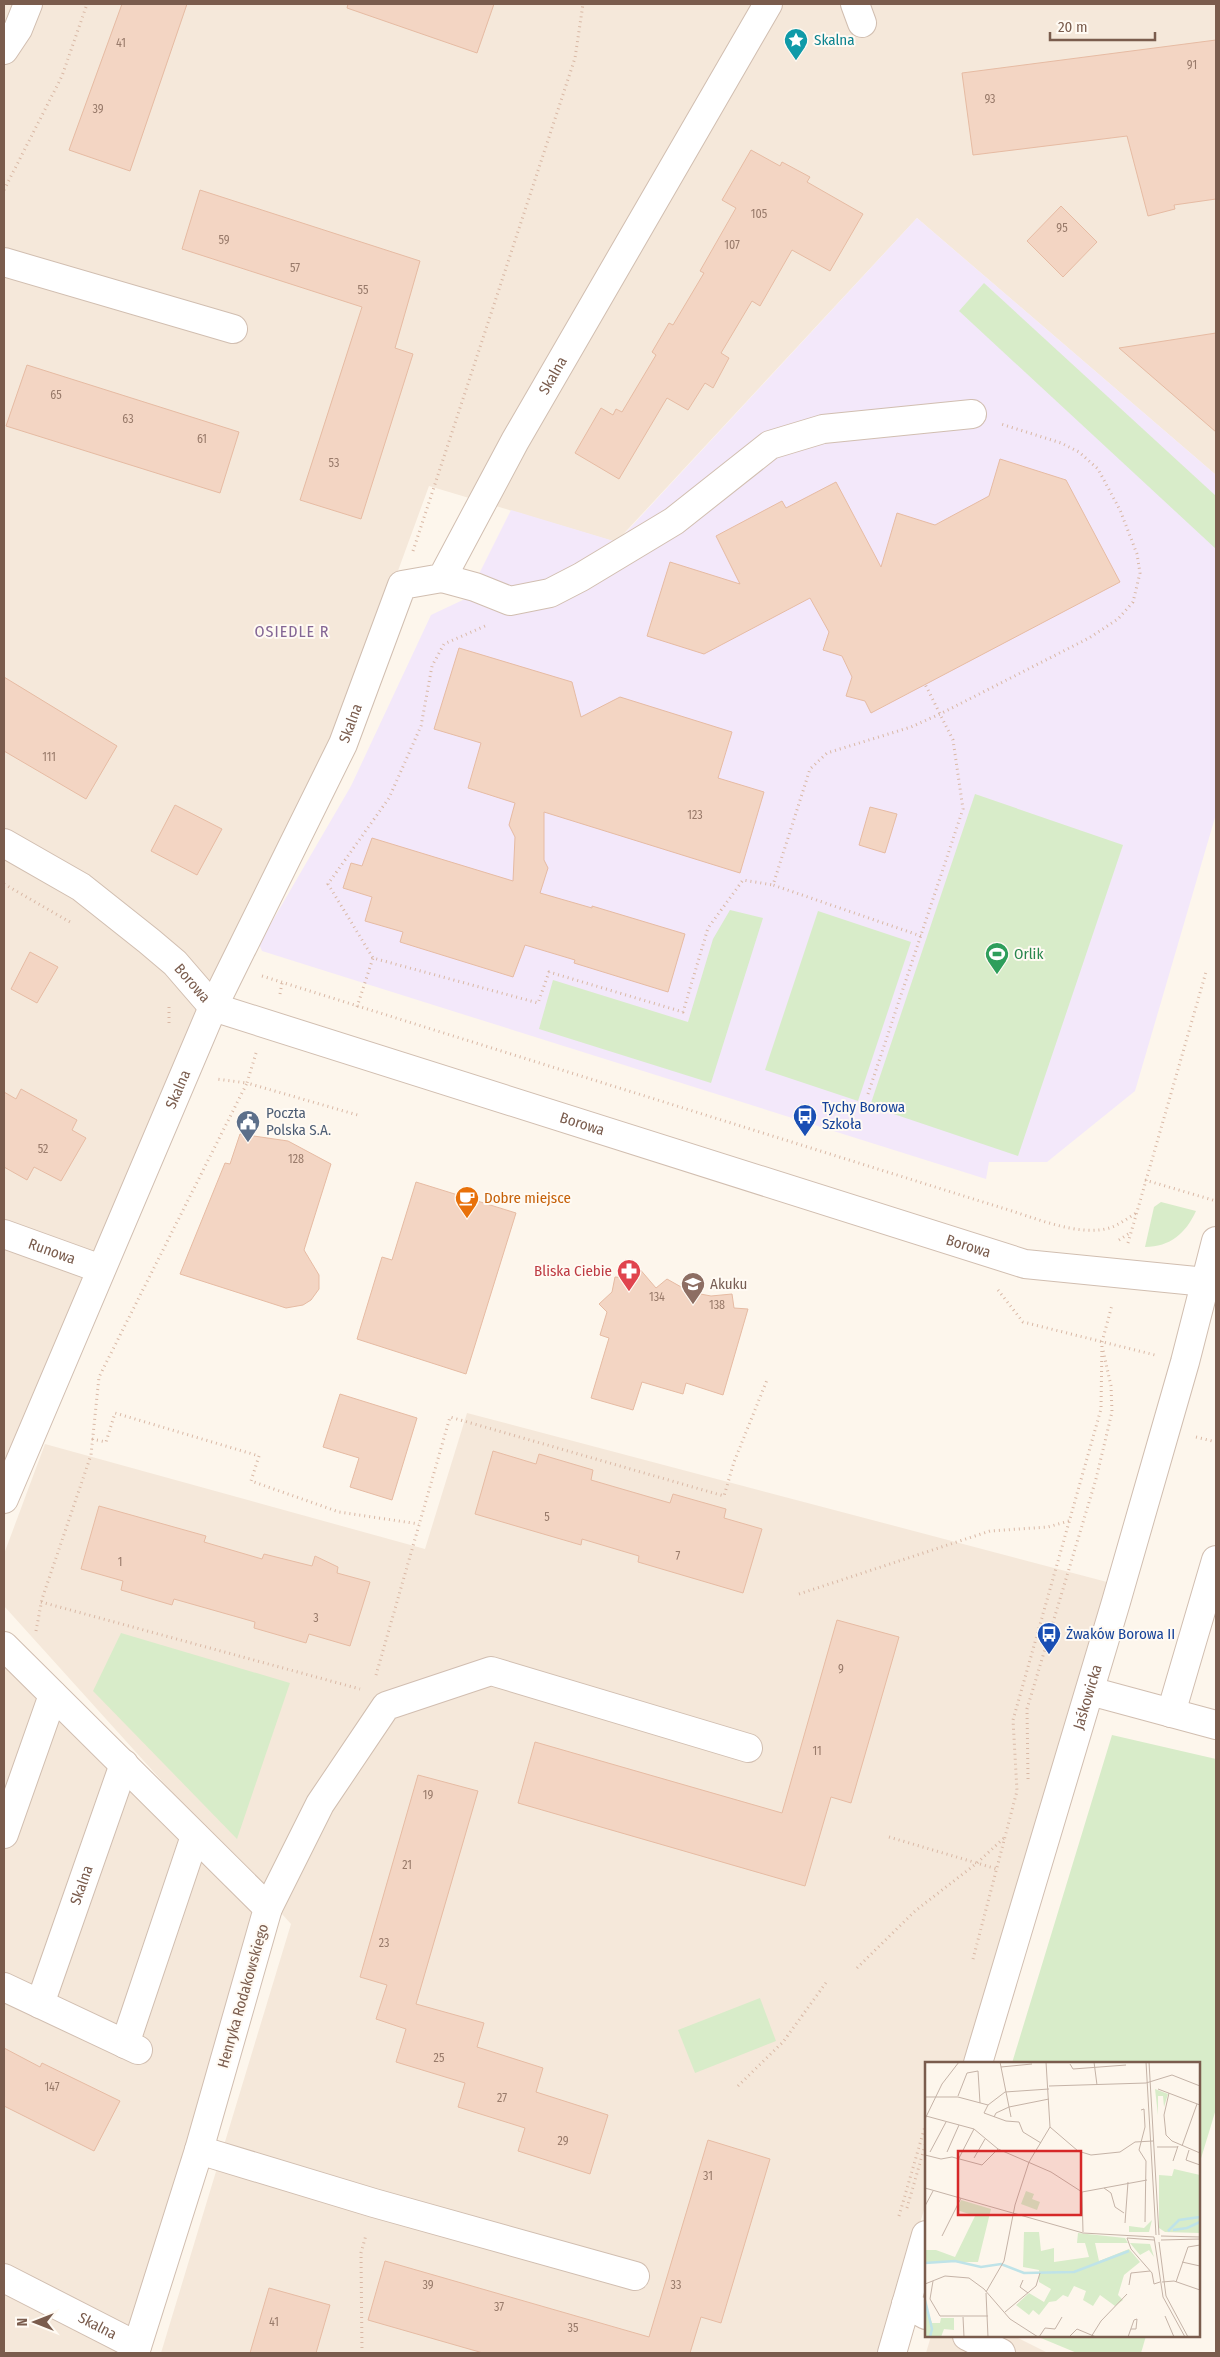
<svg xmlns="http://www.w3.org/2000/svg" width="1220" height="2357" font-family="'Fira Sans Condensed',sans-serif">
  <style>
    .residential { fill: #f5e8da }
    .education { fill: #f3e8fa }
    .green { fill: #d8ecc9 }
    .building { fill: #f3d5c3; stroke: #e6bba3 }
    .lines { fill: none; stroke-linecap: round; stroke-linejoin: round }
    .minor-casing { stroke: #d1beb0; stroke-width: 30 }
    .path { stroke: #d9b8a5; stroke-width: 3; stroke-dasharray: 1 4; stroke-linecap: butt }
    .minor { stroke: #fff; stroke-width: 28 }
    .labels { text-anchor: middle; stroke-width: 4; stroke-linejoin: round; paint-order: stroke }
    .number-label { font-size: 12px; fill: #987a6a }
    .culture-label { font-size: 15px; fill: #0d838f; stroke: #fffaf3; text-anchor: start }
    .street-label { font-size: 15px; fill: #7a5c4d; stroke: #fffaf3 }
    .leisure-label { font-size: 15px; fill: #27864d; stroke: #fffaf3; text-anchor: start }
    .transit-label { font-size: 15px; fill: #164399; stroke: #fffaf3; text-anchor: start }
    .service-label { font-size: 15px; fill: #4e5e75; stroke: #fffaf3; text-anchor: start }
    .food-label { font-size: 15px; fill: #c56008; stroke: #fffaf3; text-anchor: start }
    .health-label { font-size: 15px; fill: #be3a42; stroke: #fffaf3; text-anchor: end }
    .education-label { font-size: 15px; fill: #785e54; stroke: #fffaf3; text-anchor: start }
    .neighbourhood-label { font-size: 16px; letter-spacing: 1px; fill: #846695; stroke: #fffaf3 }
    .inset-river { fill: none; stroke: #bfe3e8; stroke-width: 2.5 }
    .inset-road { fill: none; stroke: #c5b3a7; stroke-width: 1 }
    .view { fill: #d62828; fill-opacity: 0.15; stroke: #d62828; stroke-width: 2.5 }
    .inset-edge { fill: none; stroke: #7a5c4d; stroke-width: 2.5 }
  </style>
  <rect width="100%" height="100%" fill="#fdf6ec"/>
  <!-- residential -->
  <g class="residential">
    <path d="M4,4H1216V475L917,218L616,542L429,486L331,754L217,988L4,1518Z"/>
    <path d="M467,1413L1107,1582L967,2063H926V2203L882,2353H161L291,1924L4,1606V1554L45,1444L425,1549Z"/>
    <path d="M4,1656L260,1907L126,2353H4Z"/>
    <path d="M931,2336H1014L1048,2353H926Z"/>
  </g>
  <!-- education -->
  <path class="education" d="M917,218L1216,475V814L1135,1091L1047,1162H989L986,1179L262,951L259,944L351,786L431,615L467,598L511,510L617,542Z"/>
  <!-- green -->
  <g class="green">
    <path d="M984,283L1216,496V549L959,311Z"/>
    <path d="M975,794L1123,845L1018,1156L870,1106Z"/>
    <path d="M730,910L763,918L711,1083L539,1029L553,980L688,1022L713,939Z"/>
    <path d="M818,911L911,942L858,1101L765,1070Z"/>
    <path d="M1161,1202L1196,1211C1186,1233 1170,1247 1145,1247L1154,1207Z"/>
    <path d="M121,1633L290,1683L237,1839L93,1691Z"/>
    <path d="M1112,1735L1216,1759V2109L1199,2165V2063H1012Z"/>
    <path d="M760,1998L776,2041L695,2073L678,2030Z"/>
    <path d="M1036,2336H1146L1141,2353H1077Z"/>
  </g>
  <!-- building -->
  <g class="building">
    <path d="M122,4H187L130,171L69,150Z"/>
    <path d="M348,4H494L477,53L347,8Z"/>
    <path d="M1216,40V199L1174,205L1175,209L1148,216L1127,136L973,155L962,73Z"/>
    <path d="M751,150L780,166L782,162L810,177L807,182L863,214L830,271L792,250L760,306L752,301L721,353L729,358L713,388L705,383L688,410L667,398L619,479L575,453L601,408L613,415L616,409L622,412L656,355L652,352L669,323L673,325L704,273L700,271L736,208L722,200Z"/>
    <path d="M200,190L420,261L395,348L413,354L361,519L300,500L362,307L182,249Z"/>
    <path d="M1061,206L1097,242L1063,277L1027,241Z"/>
    <path d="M1216,333V432L1119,348Z"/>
    <path d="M27,365L239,432L220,493L6,426Z"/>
    <path d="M1000,459L1066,480L1120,582L871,713L865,701L846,696L852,677L842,656L823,650L829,632L810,598L704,654L647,636L670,562L740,584L716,536L782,501L786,508L836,482L881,567L897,513L935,525L989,496Z"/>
    <path d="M459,648L572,682L581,717L620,697L732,732L718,778L764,792L740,873L544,812V860L548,868L540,893L592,908V906L685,934L668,992L574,963L575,960L525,945L513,977L400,942L403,932L365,921L372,897L343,888L351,863L362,866L372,838L513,881L515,837L509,825L515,803L468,788L481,743L434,729Z"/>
    <path d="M4,677L117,746L86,799L4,751Z"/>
    <path d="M175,805L222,829L197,875L151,851Z"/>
    <path d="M870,807L897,814L885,853L859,845Z"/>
    <path d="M30,952L58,967L37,1003L11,989Z"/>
    <path d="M21,1089L77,1120L72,1130L86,1138L61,1181L34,1167L27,1180L4,1167V1092L16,1099Z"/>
    <path d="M240,1134L288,1141L331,1164L304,1250L319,1275V1289L311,1300L303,1305L286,1308L180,1274L225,1163L230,1164Z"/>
    <path d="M416,1182L516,1213L466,1374L357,1339L382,1257L392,1260Z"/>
    <path d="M638,1267L656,1288L667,1279L690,1292L711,1296L732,1294L734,1308L748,1309L723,1395L686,1383L683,1394L642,1382L633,1410L591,1398L609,1338L600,1335L607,1312L599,1304L612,1292L615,1277L627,1278Z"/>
    <path d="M340,1394L417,1418L392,1500L350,1487L359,1458L323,1447Z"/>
    <path d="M493,1451L536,1464L539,1454L593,1470L591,1480L670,1503L673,1494L726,1509L724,1518L762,1529L743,1593L638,1562L639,1556L582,1539L581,1545L475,1514Z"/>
    <path d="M99,1506L206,1536L204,1542L262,1559L264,1554L312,1566L315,1556L338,1567L337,1573L370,1582L350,1646L309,1634L306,1643L254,1628L255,1622L174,1599L172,1605L121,1590L123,1581L81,1569Z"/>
    <path d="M837,1620L899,1637L851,1803L831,1797L805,1886L518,1803L535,1742L782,1813Z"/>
    <path d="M418,1775L478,1791L416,2004L484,2023L477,2047L543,2068L536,2092L608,2115L590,2174L518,2151L525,2128L458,2107L465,2083L396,2062L406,2029L376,2019L387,1985L360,1977Z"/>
    <path d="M4,2048L40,2067L42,2063L120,2101L94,2151L4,2106Z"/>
    <path d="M708,2140L770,2159L721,2323L701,2317L690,2353H483L368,2320L385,2261L649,2337Z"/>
    <path d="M269,2288L330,2305L316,2353H250Z"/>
  </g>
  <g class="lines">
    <!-- minor casing -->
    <g class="minor-casing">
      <g id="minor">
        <path d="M855,4L862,23"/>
        <path d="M4,50L18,29L28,4"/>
        <path d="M4,262L233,329"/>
        <path d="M442,578L475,587L510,601L550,593L581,577L674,521L770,445L823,429L972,414"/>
        <path id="s1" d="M4,843L81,887L149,941L175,963L213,1007L1025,1264L1216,1283"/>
        <path id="s2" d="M4,1234L101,1269"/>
        <path id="s3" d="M4,1499L213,1007L343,744L402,585L442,578L515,441L768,4"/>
        <path d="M4,1646L268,1908L199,2150L135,2353"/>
        <path d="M1090,1691L1216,1725"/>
        <path d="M1171,1713L1216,1560"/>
        <path d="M4,1834L53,1695"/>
        <path d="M268,1908L320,1804L386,1706L491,1671L748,1748"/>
        <path d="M4,1987L138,2050"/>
        <path id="s4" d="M40,2004L124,1764"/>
        <path d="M125,2044L195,1836"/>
        <path id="s5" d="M978,2063L1116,1602L1185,1362L1216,1241"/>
        <path d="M199,2150L374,2203L635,2276"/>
        <path id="s6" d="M4,2278L137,2346"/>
        <path d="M906,2304L926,2315"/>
        <path d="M967,2336L1001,2353"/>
        <path d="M892,2353L926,2235"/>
      </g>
    </g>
    <!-- path -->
    <g class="path">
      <path d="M4,190L62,76L87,4"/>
      <path d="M413,551L575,58L583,4"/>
      <path d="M485,626L444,644L432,666L421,726L389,798L328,884L373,958L538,1003L549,972L683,1012L708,928L743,880L773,885"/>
      <path d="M4,884L70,922"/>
      <path d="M921,936L773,885L810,769L827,753L911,727L940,714L1089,638L1118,619L1133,602L1140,573L1137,554L1120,510L1098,469L1079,452L1061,443L1001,424"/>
      <path d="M262,976L999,1207C1031,1216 1081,1239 1112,1227C1120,1224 1128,1218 1136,1213"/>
      <path d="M280,994L282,983"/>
      <path d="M169,1007V1025"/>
      <path d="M357,1007L373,958"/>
      <path d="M256,1053L247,1083L361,1116"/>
      <path d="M868,1094L963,809L953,740L925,684"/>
      <path d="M1145,1180L1216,1201"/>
      <path d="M1119,1240L1131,1232"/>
      <path d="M1128,1243L1206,972"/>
      <path d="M998,1290L1023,1322L1155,1355"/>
      <path d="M1196,1437L1216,1442"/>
      <path d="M92,1439L106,1442L115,1413L259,1456L251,1481L339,1512L419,1524"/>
      <path d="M799,1594L990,1531L1048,1527L1069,1521"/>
      <path d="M41,1602L360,1689"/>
      <path d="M36,1631L42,1599L91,1455L99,1377L247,1083L216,1079"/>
      <path d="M376,1675L450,1417L724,1496L734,1462L767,1380"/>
      <path d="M1028,1779L1027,1709L1096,1479L1112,1412L1111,1386L1103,1350"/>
      <path d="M889,1837L997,1869"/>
      <path d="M973,1959L1017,1791L1013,1720L1101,1409L1102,1342L1112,1305"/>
      <path d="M857,1968L915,1911L977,1863L1005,1837"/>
      <path d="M738,2086L783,2042L828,1980"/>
      <path d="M907,2208L926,2142"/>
      <path d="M899,2216L926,2123"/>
      <path d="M362,2353L361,2253L366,2235"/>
    </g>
    <!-- minor -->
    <use href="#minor" class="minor"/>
  </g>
  <!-- icons -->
  <defs>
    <g id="sight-pin" transform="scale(1.25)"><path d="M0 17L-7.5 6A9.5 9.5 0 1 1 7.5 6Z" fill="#0f9aa8" stroke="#fffaf3"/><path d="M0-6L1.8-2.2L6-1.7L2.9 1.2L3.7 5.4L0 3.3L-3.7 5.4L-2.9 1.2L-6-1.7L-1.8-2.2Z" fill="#fff"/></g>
    <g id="stadium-pin" transform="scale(1.25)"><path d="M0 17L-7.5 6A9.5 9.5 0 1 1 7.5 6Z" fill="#2e9e5b" stroke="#fffaf3"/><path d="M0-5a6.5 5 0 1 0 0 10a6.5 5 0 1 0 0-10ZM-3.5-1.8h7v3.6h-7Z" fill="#fff"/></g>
    <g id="bus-pin" transform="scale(1.25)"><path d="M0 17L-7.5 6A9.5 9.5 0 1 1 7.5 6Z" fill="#1a4fb4" stroke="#fffaf3"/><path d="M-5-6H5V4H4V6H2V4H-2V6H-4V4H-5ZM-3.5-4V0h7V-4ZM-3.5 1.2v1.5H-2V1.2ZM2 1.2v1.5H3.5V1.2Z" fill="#fff"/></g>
    <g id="civic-pin" transform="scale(1.25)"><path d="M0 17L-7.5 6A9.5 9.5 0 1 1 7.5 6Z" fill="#5c6f8a" stroke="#fffaf3"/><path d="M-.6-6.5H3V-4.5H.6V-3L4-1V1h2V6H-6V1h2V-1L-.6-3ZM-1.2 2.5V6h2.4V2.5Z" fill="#fff"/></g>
    <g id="cafe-pin" transform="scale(1.25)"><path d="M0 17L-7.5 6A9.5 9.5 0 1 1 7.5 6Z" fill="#e8710a" stroke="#fffaf3"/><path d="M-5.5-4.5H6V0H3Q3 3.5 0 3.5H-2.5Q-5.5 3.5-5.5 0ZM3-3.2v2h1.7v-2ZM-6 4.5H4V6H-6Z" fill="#fff"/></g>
    <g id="pharmacy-pin" transform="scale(1.25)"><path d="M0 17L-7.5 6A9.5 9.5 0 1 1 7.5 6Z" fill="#e0444e" stroke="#fffaf3"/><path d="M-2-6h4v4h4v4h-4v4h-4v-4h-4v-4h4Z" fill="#fff"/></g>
    <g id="school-pin" transform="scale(1.25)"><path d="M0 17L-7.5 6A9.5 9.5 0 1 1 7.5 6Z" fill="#8d6e63" stroke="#fffaf3"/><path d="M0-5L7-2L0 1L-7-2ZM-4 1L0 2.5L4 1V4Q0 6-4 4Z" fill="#fff"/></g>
  </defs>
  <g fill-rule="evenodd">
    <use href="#sight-pin" x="796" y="40"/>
    <use href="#stadium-pin" x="997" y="954"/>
    <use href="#bus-pin" x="805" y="1116"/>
    <use href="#civic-pin" x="248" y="1122"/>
    <use href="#cafe-pin" x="467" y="1198"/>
    <use href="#pharmacy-pin" x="629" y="1271"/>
    <use href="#school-pin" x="693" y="1284"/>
    <use href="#bus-pin" x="1049" y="1634"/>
  </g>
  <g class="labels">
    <!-- number labels -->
    <g class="number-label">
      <text x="121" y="47">41</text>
      <text x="1192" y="69">91</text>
      <text x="990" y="103">93</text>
      <text x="98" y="113">39</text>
      <text x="759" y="218">105</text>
      <text x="1062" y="232">95</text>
      <text x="224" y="244">59</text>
      <text x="732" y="249">107</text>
      <text x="295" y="272">57</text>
      <text x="363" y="294">55</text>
      <text x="56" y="399">65</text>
      <text x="128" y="423">63</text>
      <text x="202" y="443">61</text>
      <text x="334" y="467">53</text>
      <text x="49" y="761">111</text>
      <text x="695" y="819">123</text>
      <text x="43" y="1153">52</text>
      <text x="296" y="1163">128</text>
      <text x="657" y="1301">134</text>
      <text x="717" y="1309">138</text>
      <text x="547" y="1521">5</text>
      <text x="678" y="1560">7</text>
      <text x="120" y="1566">1</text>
      <text x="316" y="1622">3</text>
      <text x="841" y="1673">9</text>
      <text x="817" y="1755">11</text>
      <text x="428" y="1799">19</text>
      <text x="407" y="1869">21</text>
      <text x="384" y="1947">23</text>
      <text x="439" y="2062">25</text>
      <text x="52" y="2091">147</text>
      <text x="502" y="2102">27</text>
      <text x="563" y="2145">29</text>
      <text x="708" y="2180">31</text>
      <text x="428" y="2289">39</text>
      <text x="676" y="2289">33</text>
      <text x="499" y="2311">37</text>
      <text x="274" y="2326">41</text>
      <text x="573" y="2332">35</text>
    </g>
    <!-- culture labels -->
    <g class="culture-label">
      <text x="814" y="45">Skalna</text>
    </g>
    <!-- street labels -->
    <g class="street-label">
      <text dy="5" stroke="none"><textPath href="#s3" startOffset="1269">Skalna</textPath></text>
      <text dy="5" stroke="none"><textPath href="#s3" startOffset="850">Skalna</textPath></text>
      <text dy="5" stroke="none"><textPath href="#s1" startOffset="236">Borowa</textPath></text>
      <text dy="5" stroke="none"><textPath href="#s3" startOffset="445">Skalna</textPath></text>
      <text dy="5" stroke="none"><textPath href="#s1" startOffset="655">Borowa</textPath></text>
      <text dy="5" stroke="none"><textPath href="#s1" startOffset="1060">Borowa</textPath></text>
      <text dy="5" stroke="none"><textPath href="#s2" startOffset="51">Runowa</textPath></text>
      <text dy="5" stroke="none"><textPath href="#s5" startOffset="382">Jaśkowicka</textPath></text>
      <text dy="5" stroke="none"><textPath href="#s4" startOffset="126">Skalna</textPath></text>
      <text transform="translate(243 1996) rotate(-74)" y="5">Henryka Rodakowskiego</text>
      <text dy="5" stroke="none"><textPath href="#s6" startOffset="105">Skalna</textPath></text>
    </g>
    <!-- leisure labels -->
    <g class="leisure-label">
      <text x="1014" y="959">Orlik</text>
    </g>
    <!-- transit labels -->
    <g class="transit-label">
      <text x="822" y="1112">Tychy Borowa<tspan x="822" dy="17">Szkoła</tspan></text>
      <text x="1066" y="1639">Żwaków Borowa II</text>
    </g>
    <!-- service labels -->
    <g class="service-label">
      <text x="266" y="1118">Poczta<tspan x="266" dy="17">Polska S.A.</tspan></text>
    </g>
    <!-- food labels -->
    <g class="food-label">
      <text x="484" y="1203">Dobre miejsce</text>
    </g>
    <!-- health labels -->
    <g class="health-label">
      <text x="612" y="1276">Bliska Ciebie</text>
    </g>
    <!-- education labels -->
    <g class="education-label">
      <text x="710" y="1289">Akuku</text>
    </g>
    <!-- neighbourhood labels -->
    <g class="neighbourhood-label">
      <text x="292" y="637">OSIEDLE R</text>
    </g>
  </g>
  <!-- overview -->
  <g transform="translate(925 2062)">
    <rect width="275" height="275" fill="#fdf6ec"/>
    <path d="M230,27L243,32L239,45L238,34H233V53ZM249,107L275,113V171L240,170L234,166V113L247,114ZM101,129L109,132L107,137L115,140L112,148L96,142ZM36,138L66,147L53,200H0V188H11L30,195L50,154L32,148ZM227,158L224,170H204V164L219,166ZM99,170H114L116,189L129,186V200L164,195L160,181H152L153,171L200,176L203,181H170L174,199L204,187L215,200L199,213L193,233L198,238L190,244L175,233L168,244L158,238L161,229L149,224L143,235L138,233L131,239L124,240L114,253L108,248L104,253L91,243L104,231L119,240L126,227L114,220V208L98,205ZM205,181L225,182L229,195L224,188L215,193ZM0,240L7,261H15L16,256H29V268L19,267L16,275H0Z" fill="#d8ecc9"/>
    <path class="inset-river" d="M248,168L262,166L275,160M243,169L254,158L275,155M0,201L30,199L56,205L76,202L99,211L149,210L204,189M0,238L7,267L5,275"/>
    <path class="inset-road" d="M75,0L86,55M169,0L172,23M221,0L231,173M224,0L234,173M145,2L148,7L201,3M76,5L107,2M124,24L221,21L247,13L275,24M233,27L275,43M244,31L239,53L241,73L247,79L275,91M33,34L42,11L53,9L55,41M0,35H33L63,43L80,30L124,27M63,43L59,51L81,59L94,60L98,70L116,81M216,48L219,47L220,65L214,88L221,99L220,160M1,54L49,67L73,87L126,110L157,130L222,118M69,55L71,51L84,45L124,37M0,57L17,22L34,0M125,65L153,89L166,93L195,90L210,80L228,79M257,84L272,42M232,85H253M264,88L261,98L275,103M5,90L21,60M22,90L34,63M0,93L16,97L27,95L57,103L73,87M34,96L49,67M49,96L60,77M248,99L253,84M0,126L158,171L229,175M179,126L186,131L190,145L199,151M157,130L158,170M0,144L8,129M200,161L203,120M17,174L36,136M236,174L275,175M229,175L238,235L260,275M202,176L206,187L227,211L229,222L235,220M202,176L229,178M236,178L275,177M234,180L241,234L263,275M257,200L275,204M98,218L95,225L103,231M8,219L5,237L15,254H63M237,220L249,219L275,228M251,220L263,185L275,183M0,222L20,214L44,216L59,227L85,257L113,275M204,223L206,211L225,209M61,230L79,199L90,143L104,100L125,65L121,0M61,231L63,275M80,250L111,224L115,211M240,254L249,275M38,255L39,275M114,275L120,266L130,267L137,255M144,275L152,267L171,275M166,275L176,259L202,232M203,275L209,258L212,257L211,267H206"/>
    <path class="view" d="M33,89H156V153H33Z"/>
    <rect width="275" height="275" class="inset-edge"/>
  </g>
  <!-- border -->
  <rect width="1220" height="2357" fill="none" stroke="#7a5c4d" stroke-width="10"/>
  <!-- north arrow -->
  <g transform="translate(35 2322) rotate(270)" stroke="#fffaf3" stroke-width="4" paint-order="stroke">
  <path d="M0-4L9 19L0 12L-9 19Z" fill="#7a5c4d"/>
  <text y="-8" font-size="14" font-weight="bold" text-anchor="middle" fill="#7a5c4d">N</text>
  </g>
  <!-- scale -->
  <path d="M1050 32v8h105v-8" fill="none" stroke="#7a5c4d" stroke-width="2.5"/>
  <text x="1058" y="32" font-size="15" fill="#7a5c4d" stroke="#fffaf3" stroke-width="4" paint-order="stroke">20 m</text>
</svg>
